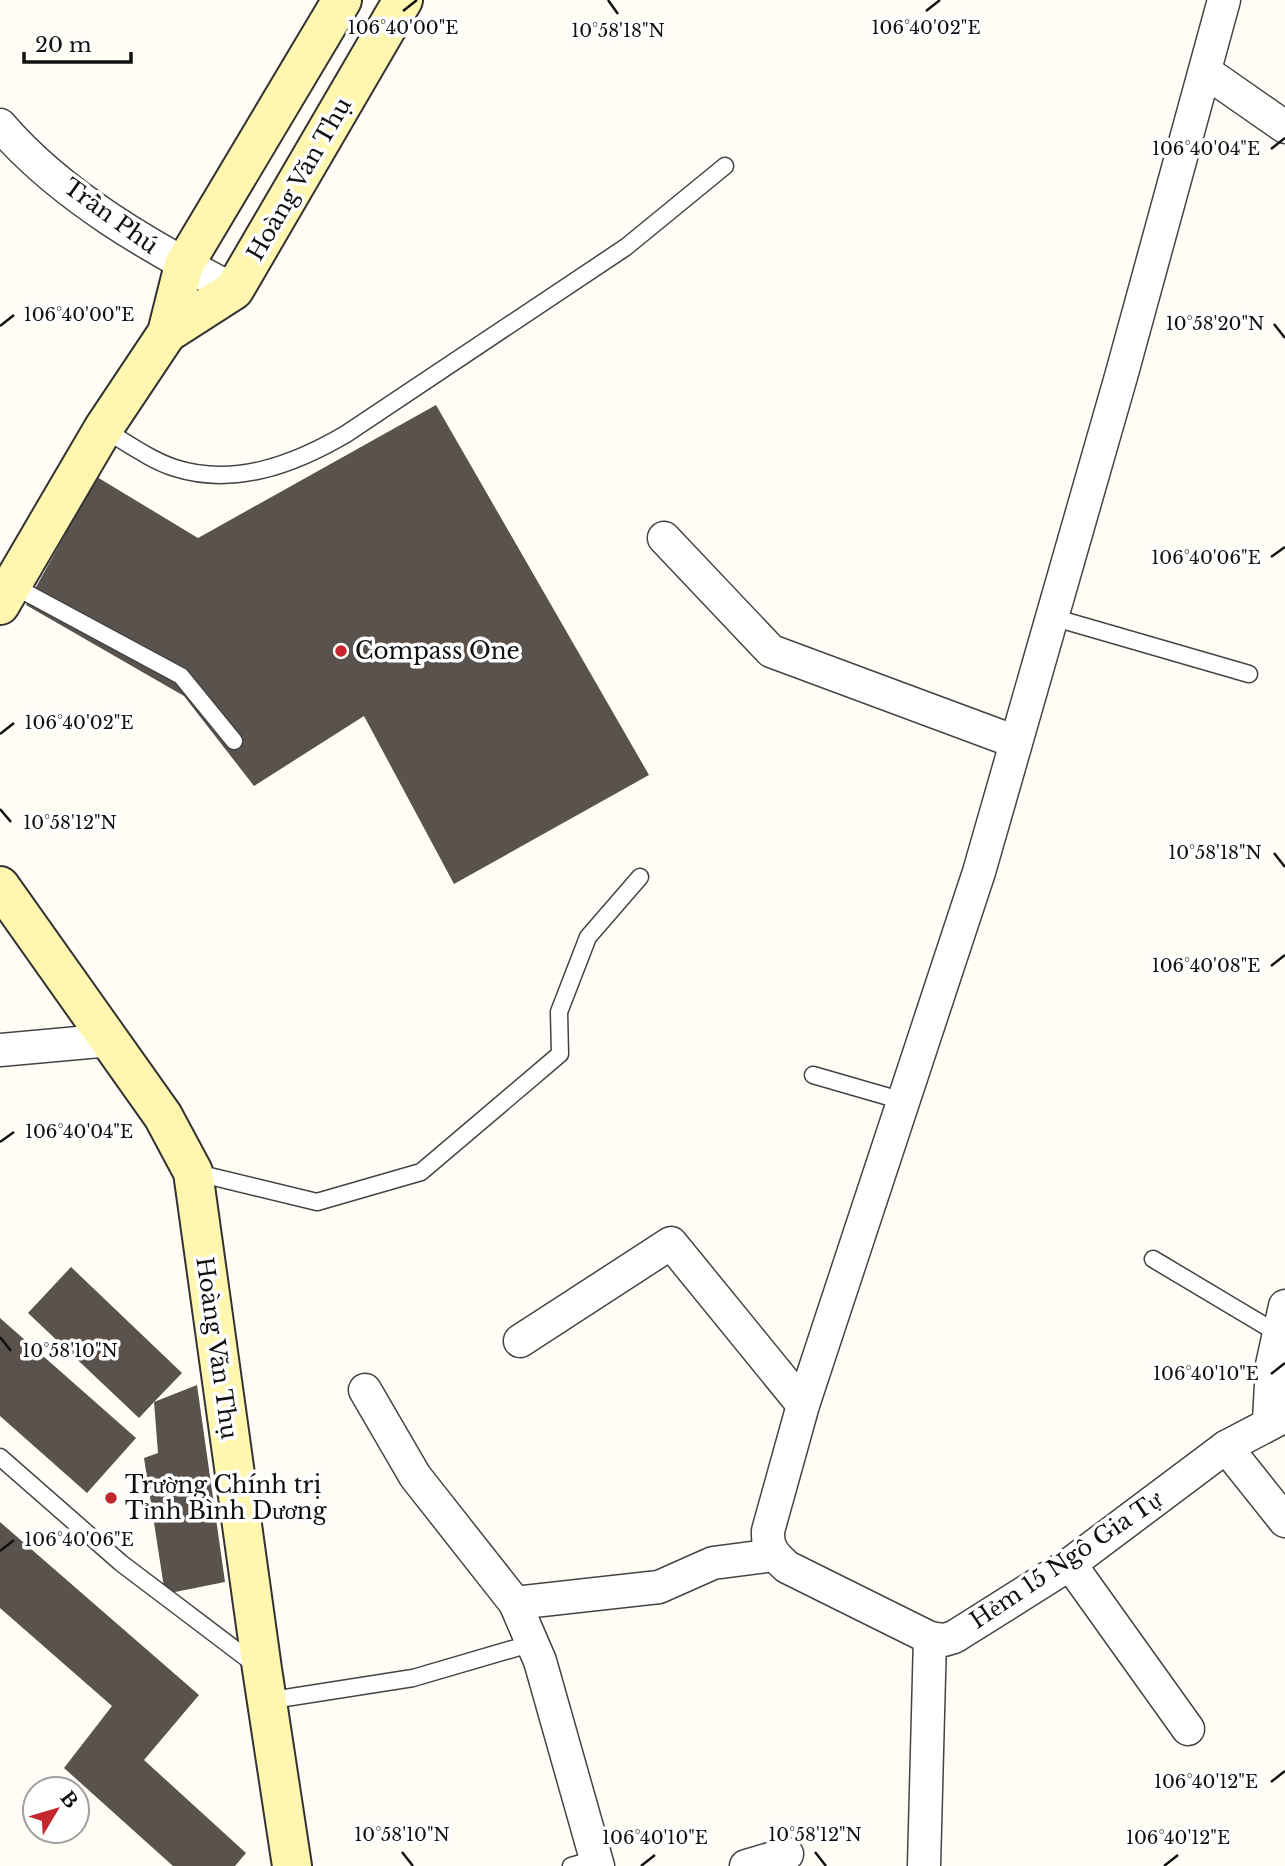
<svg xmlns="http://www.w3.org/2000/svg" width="1285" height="1866" font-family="'Libre Baskerville',serif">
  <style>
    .building { fill: #5a524d }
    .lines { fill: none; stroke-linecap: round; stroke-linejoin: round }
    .lane-casing { stroke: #444; stroke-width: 19 }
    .street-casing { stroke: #444; stroke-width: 35 }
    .secondary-casing { stroke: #333; stroke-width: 42 }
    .lane { stroke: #fff; stroke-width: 16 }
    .street { stroke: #fff; stroke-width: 32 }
    .secondary { stroke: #fff6b0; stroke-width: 38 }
    .ticks { fill: none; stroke: #111; stroke-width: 2.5 }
    .poi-dot { fill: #c4262e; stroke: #fff; stroke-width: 2.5 }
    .labels { text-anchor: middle; stroke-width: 7; stroke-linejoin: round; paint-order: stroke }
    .street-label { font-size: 23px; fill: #111; stroke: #fff }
    .poi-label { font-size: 23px; fill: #111; stroke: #fff; text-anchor: start }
    .ticks-label { font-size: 18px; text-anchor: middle; fill: #111; stroke: #fff; stroke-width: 7; stroke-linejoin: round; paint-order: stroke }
  </style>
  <rect width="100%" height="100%" fill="#fffdf5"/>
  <!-- building -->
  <g class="building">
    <path d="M436,405L649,775L454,884L364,716L254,786L184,696L26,605L97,477L198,538Z"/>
    <path d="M71,1267L182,1373L154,1402L197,1385L225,1582L165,1594L144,1458L158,1453L154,1402L139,1418L28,1313Z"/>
    <path d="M0,1318L136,1438L87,1493L0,1416Z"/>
    <path d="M0,1522L199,1695L144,1760L246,1853L235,1866H173L64,1768L112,1706L0,1608Z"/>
  </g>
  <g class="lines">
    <!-- lane casing -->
    <g class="lane-casing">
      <g id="lane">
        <path d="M103,429C126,442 150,460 175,468C235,487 295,464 346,434L626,247L725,166"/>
        <path d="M12,585L181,676L234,741"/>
        <path d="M1052,617L1249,674"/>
        <path d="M813,1075L903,1101"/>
        <path d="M193,1172L317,1202L421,1172L560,1054L559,1012L588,937L640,877"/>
        <path d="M1153,1259L1277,1333"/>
        <path d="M0,1457L121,1563L257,1666"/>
        <path d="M266,1701L413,1678L533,1643"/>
        <path d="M571,1866L596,1859"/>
      </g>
    </g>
    <!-- street casing -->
    <g class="street-casing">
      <g id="street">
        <path d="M1206,72L1285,127"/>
        <path d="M0,125C61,196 151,248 234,290"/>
        <path d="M664,538L771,651L1016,742"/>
        <path d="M0,1050L111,1040"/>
        <path d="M520,1341L671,1243L803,1405"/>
        <path d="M365,1390L415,1476L515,1603L540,1661L598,1866"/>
        <path d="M1269,1421L1272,1365L1285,1306"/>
        <path d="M1226,1447L1285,1521"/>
        <path d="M1070,1564L1188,1729"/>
        <path d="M515,1603L659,1587L713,1563L774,1555"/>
        <path d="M930,1638L787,1567C775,1556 767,1549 768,1531L803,1405L979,872L1122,373L1224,0"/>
        <path d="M746,1866L787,1854"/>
        <path d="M924,1866L930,1638L944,1640L954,1637L1070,1564L1226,1447L1285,1416"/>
      </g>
    </g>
    <!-- secondary casing -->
    <g class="secondary-casing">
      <g id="secondary">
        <path d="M167,333L234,290L403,0"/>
        <path d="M0,605L103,429L167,333L184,265L342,0"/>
        <path d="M0,886L163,1116L193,1172L262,1669L292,1866"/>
      </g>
    </g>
    <!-- lane -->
    <use href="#lane" class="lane"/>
    <!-- street -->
    <use href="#street" class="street"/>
    <!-- secondary -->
    <use href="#secondary" class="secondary"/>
  </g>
  <!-- ticks -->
  <path class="ticks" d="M608,0L618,14M403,11L417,0M926,11L940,0M1271,149L1285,138M1274,324L1285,338M0,326L14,315M1271,557L1285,547M0,734L14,723M0,809L11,822M1274,853L1285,867M1271,966L1285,955M0,1142L14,1132M0,1337L11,1351M1271,1374L1285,1363M0,1551L14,1540M1271,1782L1285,1771M402,1852L413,1866M815,1852L826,1866M641,1866L655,1855M1164,1866L1178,1855"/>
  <!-- markers -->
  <g class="poi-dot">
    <circle cx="341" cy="651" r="7"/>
    <circle cx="111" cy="1498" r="7"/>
  </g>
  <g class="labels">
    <!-- street labels -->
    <g class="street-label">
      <text transform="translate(299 179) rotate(-60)" y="8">Hoàng Văn Thụ</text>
      <text transform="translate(111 216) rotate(36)" y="8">Trần Phú</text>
      <text transform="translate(217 1348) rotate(82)" y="8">Hoàng Văn Thụ</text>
      <text transform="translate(1066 1560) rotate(-34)" y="8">Hẻm 15 Ngô Gia Tự</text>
    </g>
    <!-- poi labels -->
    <g class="poi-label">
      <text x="355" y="659">Compass One</text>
      <text x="125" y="1493">Trường Chính trị<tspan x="125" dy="26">Tỉnh Bình Dương</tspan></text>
    </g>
  </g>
  <g class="ticks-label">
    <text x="403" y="34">106°40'00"E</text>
    <text x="926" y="34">106°40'02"E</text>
    <text x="618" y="37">10°58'18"N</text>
    <text x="1206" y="155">106°40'04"E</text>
    <text x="79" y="321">106°40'00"E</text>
    <text x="1215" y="330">10°58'20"N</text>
    <text x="1206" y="564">106°40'06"E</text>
    <text x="79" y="729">106°40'02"E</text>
    <text x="70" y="829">10°58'12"N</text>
    <text x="1215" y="859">10°58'18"N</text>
    <text x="1206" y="972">106°40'08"E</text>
    <text x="79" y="1138">106°40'04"E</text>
    <text x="70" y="1357">10°58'10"N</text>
    <text x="1206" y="1380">106°40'10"E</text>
    <text x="79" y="1546">106°40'06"E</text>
    <text x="1206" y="1788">106°40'12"E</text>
    <text x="402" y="1841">10°58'10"N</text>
    <text x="815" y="1841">10°58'12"N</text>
    <text x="655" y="1844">106°40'10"E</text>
    <text x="1178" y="1844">106°40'12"E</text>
  </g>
  <!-- north arrow -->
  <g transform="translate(56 1810) rotate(52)"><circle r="33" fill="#ffffff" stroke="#a0a0a0" stroke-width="2"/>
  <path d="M0-5L12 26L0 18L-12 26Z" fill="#c4262e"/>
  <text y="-10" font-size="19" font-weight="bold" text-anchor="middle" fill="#111111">B</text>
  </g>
  <!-- scale -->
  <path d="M24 52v10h107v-10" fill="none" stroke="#111111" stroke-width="3.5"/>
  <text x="35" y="52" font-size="21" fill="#111111" stroke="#ffffff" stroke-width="5" paint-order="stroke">20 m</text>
</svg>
